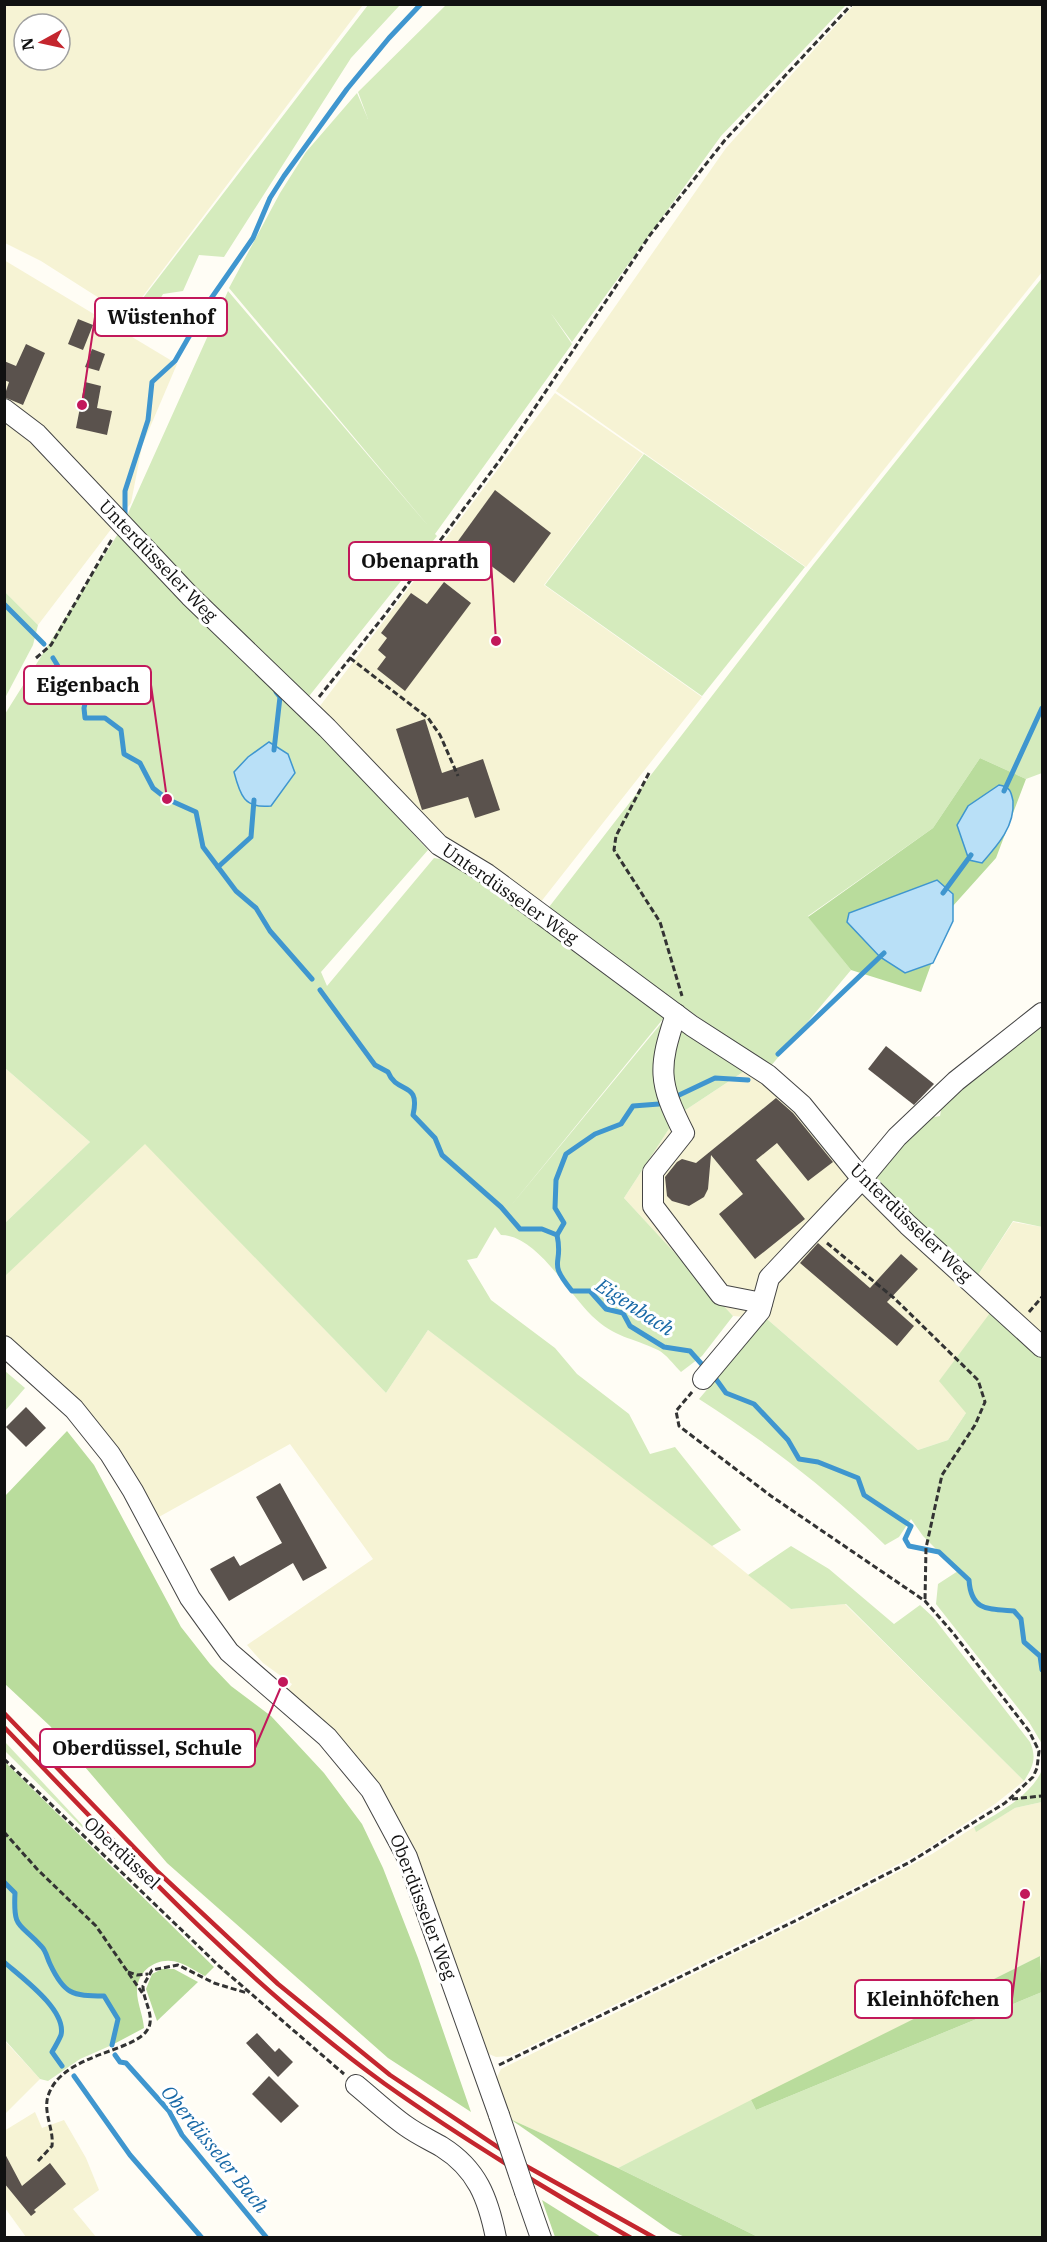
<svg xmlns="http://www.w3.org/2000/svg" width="1047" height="2242" font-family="'IBM Plex Serif',serif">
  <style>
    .farmland { fill: #f6f3d4; fill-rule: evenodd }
    .green { fill: #d5ebbd }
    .forest { fill: #b9dc9c }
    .water { fill: #b9e0f7; stroke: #3f96cf; stroke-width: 1.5 }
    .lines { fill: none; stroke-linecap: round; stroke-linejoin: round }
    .stream { stroke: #3f96cf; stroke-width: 5 }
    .building { fill: #5a524d }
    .minor-casing { stroke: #444; stroke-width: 22 }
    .path { stroke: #333; stroke-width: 3; stroke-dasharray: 6 3; stroke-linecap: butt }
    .minor { stroke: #fff; stroke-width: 20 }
    .rail { stroke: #c4262e; stroke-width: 4.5 }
    .minor-bridge-casing { stroke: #444; stroke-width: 22; stroke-linecap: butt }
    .minor-bridge { stroke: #fff; stroke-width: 20 }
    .labels { text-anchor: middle; stroke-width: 6; stroke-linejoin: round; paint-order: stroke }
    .street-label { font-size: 18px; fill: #111; stroke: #fff }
    .water-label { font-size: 20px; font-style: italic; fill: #1768a6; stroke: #fff }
    .leader { fill: none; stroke: #c2185b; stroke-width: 2 }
    .callout-dot { fill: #c2185b; stroke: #fff; stroke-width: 2 }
    .callout { fill: #fff; stroke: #c2185b; stroke-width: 2 }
    .callout-label { font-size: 20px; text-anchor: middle; font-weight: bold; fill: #111 }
  </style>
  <rect width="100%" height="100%" fill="#fffdf5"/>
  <!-- farmland -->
  <g class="farmland">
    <path d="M5,4H363V5L131,312H121L41,261L5,243ZM24,24H60V60H24Z"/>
    <path d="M854,5H1042V272L806,567L556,391L726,148Z"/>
    <path d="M4,260L177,364L142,446L131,503L38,625L5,592Z"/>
    <path d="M555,393L643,454L544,585L702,697L540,903L436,836L317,710Z"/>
    <path d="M5,1068L90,1142L5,1223Z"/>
    <path d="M743,1072L769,1087L799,1111L993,1309L966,1413L948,1440L918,1450L767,1319L733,1316L624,1198L678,1115Z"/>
    <path d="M145,1143L386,1393L428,1330L669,1511L791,1609L845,1604L1024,1781L995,1804L923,1851L847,1891L510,2056L496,2057L489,2054L484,2049L407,1837L396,1815L358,1758L287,1691L292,1684L263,1663L247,1645L373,1559L290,1444L157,1518L58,1384L5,1336L4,1276Z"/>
    <path d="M1013,1222L1042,1227V1337L976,1278Z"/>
    <path d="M1042,1802V1960L1040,1956L618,2168L510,2119L496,2079L501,2069L851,1897L932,1854L974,1827L976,1831L1015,1808Z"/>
    <path d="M4,2040L40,2079L5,2114H4Z"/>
    <path d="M35,2112L42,2128L64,2120L86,2158L99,2190L73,2209L96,2237H26L5,2208L4,2131Z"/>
  </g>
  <!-- green -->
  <g class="green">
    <path d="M368,5H400L351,58L224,257L199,255L183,291L163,294L140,335L123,324Z"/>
    <path d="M446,5H846L721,136L572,342L550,312L572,344L435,534L437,536L306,700L125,520L228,291L430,528L229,288L280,193L306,152L357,93L368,119L358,92Z"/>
    <path d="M1042,278V773L1026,779L980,758L933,828L808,916L851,970L770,1067L546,911L813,565Z"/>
    <path d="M644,454L805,567L702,696L545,585Z"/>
    <path d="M121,529L314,726L428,850L321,972L327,986L434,858L447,860L509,898L667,1014L509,1208L668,1015L743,1072L678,1115L624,1198L733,1316L702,1356L681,1372C674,1365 666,1354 658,1350C631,1337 615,1338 592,1316C568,1293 537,1235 501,1235L495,1227L477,1258L467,1260L491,1300L555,1348L577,1374L629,1414L650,1454L675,1447L741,1530L712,1546L428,1330L386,1393L145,1144L5,1276V1223L90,1142L5,1068V714Z"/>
    <path d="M5,592L38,625L33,645L5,698Z"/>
    <path d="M1042,1022V1227L1013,1221L976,1278L869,1180L923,1119L940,1116L942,1104Z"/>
    <path d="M993,1309L1042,1358V1744L1029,1722L936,1604L938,1584L958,1571L923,1536L911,1519L899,1537L885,1545C829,1490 766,1442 699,1399L767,1319L918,1450L948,1440L966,1413L939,1381Z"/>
    <path d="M5,1371L25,1388L5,1411Z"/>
    <path d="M791,1546L829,1569L894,1624L920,1605L933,1617L1030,1742C1037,1758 1033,1767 1024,1781L846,1604L791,1609L748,1575Z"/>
    <path d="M5,1742L88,1831V1833L5,1751Z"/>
    <path d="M1042,1770V1802L1015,1808L976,1832L974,1827C997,1814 1032,1795 1042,1770Z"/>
    <path d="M4,1882L15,1893L14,1917L23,1932L44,1948L49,1963L104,1996L118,2019L112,2045L80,2059L48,2081L40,2079L5,2040Z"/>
    <path d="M1042,1992V2237H758L618,2168L751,2100L756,2110Z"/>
  </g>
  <!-- forest -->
  <g class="forest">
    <path d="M980,758L1026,779L996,858L952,907L921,992L851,970L808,917L933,828Z"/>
    <path d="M67,1431L94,1465L181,1627L210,1664L231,1686L271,1716L324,1773L362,1824L383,1868L418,1958L471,2112L388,2058L167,1863L50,1726L5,1684V1496Z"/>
    <path d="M5,1762L214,1967L205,1976C197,1972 189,1966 180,1963C160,1955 137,1969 137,1991C137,2003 143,2015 144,2028L112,2045L118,2019L104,1996H78L62,1985L44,1948L23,1932L14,1917L15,1893L5,1882Z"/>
    <path d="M1040,1956L1042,1992L756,2110L751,2100Z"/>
    <path d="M162,1969H174L198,1982L157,2021L146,1989L152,1974Z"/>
    <path d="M510,2119L618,2168L758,2237H685L671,2231Z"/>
    <path d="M542,2200L601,2237H555Z"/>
  </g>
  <!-- water -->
  <g class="water">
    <path d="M269,742L288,754L295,773L271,806C244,809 240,795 234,772L248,757Z"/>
    <path d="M999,785C1010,787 1011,791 1013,801C1015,826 998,845 982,863L969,860L957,825L968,806Z"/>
    <path d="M937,880L953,894V921L933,963L905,973L880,957L847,922L849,913Z"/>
  </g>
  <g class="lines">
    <!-- stream -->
    <g class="stream">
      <path d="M125,518V491L148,420L152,382L175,361L210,300L253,238L270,198L284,176L347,89L389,38L421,4"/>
      <path d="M4,604L44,644"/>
      <path d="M53,658L67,681H81L89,686L84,708L85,718H105L121,730L124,754L140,763L153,788L167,799L196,812L203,847L236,891L256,908L270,931L312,979"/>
      <path d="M274,750L280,697L276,692"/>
      <path d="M1004,791L1042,708"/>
      <path d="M218,867L251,837L254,800"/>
      <path d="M943,893L971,855"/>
      <path d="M320,990L375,1065L388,1072C397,1095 421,1080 413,1115L435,1138L442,1155L501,1207L520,1229H542L557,1235C564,1267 546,1259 572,1291H590L606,1309L623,1313L630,1326L664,1347L690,1351L706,1369"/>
      <path d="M778,1054L884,953"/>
      <path d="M675,1097L715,1078L748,1080"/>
      <path d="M557,1235L564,1223L555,1208L556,1180L566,1154L595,1134L621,1124L633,1106L659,1104"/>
      <path d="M713,1375L726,1393L754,1404L788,1440L799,1459L818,1462L858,1478L864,1495L911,1526L905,1539L909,1546L939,1552L969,1580C971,1611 988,1609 1014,1611L1021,1619L1024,1642L1040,1656L1042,1670"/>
      <path d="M4,1882L15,1893C13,1931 20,1922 42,1947C46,1951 47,1958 50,1964C64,1994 72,1996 104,1996L118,2019L112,2045"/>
      <path d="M4,1962C21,1977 67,2010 61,2035C59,2040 55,2047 52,2052L62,2066"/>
      <path d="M115,2055L120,2062L126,2063L169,2111L182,2135L267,2238"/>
      <path d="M74,2076L130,2155L202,2238"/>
    </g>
  </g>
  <!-- building -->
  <g class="building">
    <path d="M78,319L93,325L83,350L68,344Z"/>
    <path d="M26,344L45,353L23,405L4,397L9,382L4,380V361L16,366Z"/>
    <path d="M92,349L105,354L99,371L85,367Z"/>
    <path d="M85,382L101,386L97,408L112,411L107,435L76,428Z"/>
    <path d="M495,490L551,533L514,583L458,541Z"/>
    <path d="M444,582L471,603L405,691L377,669L386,657L378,650L387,638L381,633L411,593L427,604Z"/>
    <path d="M425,719L442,773L483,759L500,810L475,818L468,797L422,810L396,729Z"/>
    <path d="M886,1046L934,1084L914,1105L868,1069Z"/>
    <path d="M776,1098L793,1113L833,1162L808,1181L777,1143L756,1160L805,1219L755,1259L719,1214L743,1194L711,1155L708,1189L704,1197L689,1206L672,1201L667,1196L665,1177L677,1162L682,1159L696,1163Z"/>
    <path d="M818,1243L870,1288L901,1254L918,1269L887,1302L914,1326L897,1346L800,1263Z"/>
    <path d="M26,1407L46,1428L26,1447L6,1427Z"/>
    <path d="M280,1483L327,1568L303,1581L293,1563L229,1601L210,1569L234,1556L240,1566L282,1543L256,1497Z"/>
    <path d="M257,2033L275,2052L279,2048L293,2062L278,2077L246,2043Z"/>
    <path d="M269,2076L299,2106L281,2123L252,2094Z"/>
    <path d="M4,2152L22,2186L50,2163L66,2184L34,2210L36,2212L31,2216L4,2183Z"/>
  </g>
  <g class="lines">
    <!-- minor casing -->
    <g class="minor-casing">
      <g id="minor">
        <path d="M4,409L37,434L190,596L327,728L439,845L487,874L692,1026L768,1075L802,1105L862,1179L908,1225L1042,1347"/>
        <path d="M676,1014C658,1068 658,1082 684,1133L653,1172V1206L721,1295L762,1303"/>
        <path d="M4,1346L74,1409L110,1454L133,1491L190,1598L229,1652L327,1737L371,1790L407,1857L499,2115"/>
        <path d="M703,1379L760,1311L769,1278L862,1179L897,1137L956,1081L1042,1013"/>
        <path d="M356,2085C373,2099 389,2114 406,2126C417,2134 430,2140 442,2147C477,2169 488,2198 496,2238"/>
        <path d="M525,2192L541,2238"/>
      </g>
    </g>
    <!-- path -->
    <g class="path">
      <path d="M36,658L51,645L112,539"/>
      <path d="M350,658L428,718L440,735L458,776"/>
      <path d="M319,697L384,616L500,460L650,235L725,140L852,4"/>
      <path d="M649,773L616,836L614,850L660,922L682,996"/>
      <path d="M827,1243L894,1298L978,1380L985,1402L975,1425L942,1475L926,1548L925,1601"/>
      <path d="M1029,1312L1042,1297"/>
      <path d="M4,1759L219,1966L344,2074"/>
      <path d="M1012,1799L1042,1796"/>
      <path d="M4,1832L37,1869L96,1926L143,1994"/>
      <path d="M128,1972L137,1975L148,1974"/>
      <path d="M499,2065L797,1920L910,1862L1005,1803L1033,1777L1037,1768L1039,1751L1029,1731L953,1633L925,1601L771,1496L679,1426L676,1411L692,1392"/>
      <path d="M38,2161L52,2146C54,2129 43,2113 48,2096C62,2052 138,2053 149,2027C154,2014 143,2000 143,1986L152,1970L178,1965L214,1983L247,1993"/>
    </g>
    <!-- minor -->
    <use href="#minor" class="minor"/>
    <!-- rail -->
    <g class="rail">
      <path d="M4,1713L158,1872L278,1984L390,2075L526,2166L655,2238"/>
      <path d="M4,1727C124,1852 244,1982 385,2084C464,2140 547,2190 631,2238"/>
    </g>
    <!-- minor-bridge casing -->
    <g class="minor-bridge-casing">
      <path id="minor-bridge" d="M499,2115L525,2192"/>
    </g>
    <!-- minor-bridge -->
    <use href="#minor-bridge" class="minor-bridge"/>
  </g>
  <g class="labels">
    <!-- street labels -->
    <g class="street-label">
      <text transform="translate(158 561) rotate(46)" y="6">Unterdüsseler Weg</text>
      <text transform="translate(510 894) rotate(35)" y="6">Unterdüsseler Weg</text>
      <text transform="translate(911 1223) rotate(44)" y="6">Unterdüsseler Weg</text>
      <text transform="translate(122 1853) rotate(43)" y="6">Oberdüssel</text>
      <text transform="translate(423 1907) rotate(69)" y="6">Oberdüsseler Weg</text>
    </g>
    <!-- water labels -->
    <g class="water-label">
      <text transform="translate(635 1307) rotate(33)" y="7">Eigenbach</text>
      <text transform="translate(215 2149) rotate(51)" y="7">Oberdüsseler Bach</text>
    </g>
  </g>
  <!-- callouts -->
  <path class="leader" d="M82 405L95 317M496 641L491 561M167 799L151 685M283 1682L255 1748M1025 1894L1012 1999"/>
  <g class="callout-dot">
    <circle cx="82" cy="405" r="6"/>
    <circle cx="496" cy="641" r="6"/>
    <circle cx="167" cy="799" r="6"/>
    <circle cx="283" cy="1682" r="6"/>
    <circle cx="1025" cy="1894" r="6"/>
  </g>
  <g class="callout">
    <rect x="95" y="298" width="132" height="38" rx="6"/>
    <rect x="349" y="542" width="142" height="38" rx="6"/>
    <rect x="24" y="666" width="127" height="38" rx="6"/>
    <rect x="40" y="1729" width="215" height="38" rx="6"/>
    <rect x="855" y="1980" width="157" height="38" rx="6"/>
  </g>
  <g class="callout-label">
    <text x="161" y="324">Wüstenhof</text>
    <text x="420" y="568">Obenaprath</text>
    <text x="88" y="692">Eigenbach</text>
    <text x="147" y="1755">Oberdüssel, Schule</text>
    <text x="933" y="2006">Kleinhöfchen</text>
  </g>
  <!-- border -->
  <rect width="1047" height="2242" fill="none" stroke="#111111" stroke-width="12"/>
  <!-- north arrow -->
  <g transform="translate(42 42) rotate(262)"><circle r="28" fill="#ffffff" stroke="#a0a0a0" stroke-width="1.5"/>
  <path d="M0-4.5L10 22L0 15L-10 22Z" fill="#c4262e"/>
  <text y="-9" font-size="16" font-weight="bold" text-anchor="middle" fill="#111111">N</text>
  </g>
</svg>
